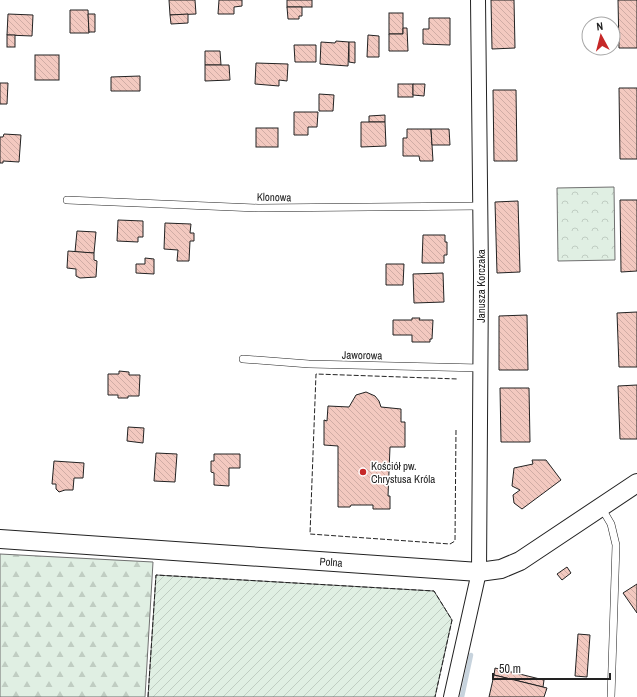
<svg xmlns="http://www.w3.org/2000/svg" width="637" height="697" font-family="'Archivo Narrow',sans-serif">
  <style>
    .forest { fill: url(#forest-firs); stroke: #6f6f6f }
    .park { fill: url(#park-crowns); stroke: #6f6f6f }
    .garden { fill: url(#garden-furrows); stroke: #6f6f6f }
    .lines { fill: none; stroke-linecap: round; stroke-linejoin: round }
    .stream { stroke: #c7d3dd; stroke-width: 4.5 }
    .building { fill: url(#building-back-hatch); stroke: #222 }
    .service-casing { stroke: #222; stroke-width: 8 }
    .minor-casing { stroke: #222; stroke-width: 16 }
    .tertiary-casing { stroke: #222; stroke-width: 20 }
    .service { stroke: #fff; stroke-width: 7 }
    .minor { stroke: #fff; stroke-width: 14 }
    .tertiary { stroke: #fff; stroke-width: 18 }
    .fence { stroke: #222; stroke-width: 1; stroke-dasharray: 5 2; stroke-linecap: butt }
    .poi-dot { fill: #c62828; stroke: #fff; stroke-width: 1.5 }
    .labels { text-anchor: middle; stroke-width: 3; stroke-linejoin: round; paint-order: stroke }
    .street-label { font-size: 11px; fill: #222; stroke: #fff }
    .poi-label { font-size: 11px; fill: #222; stroke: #fff; text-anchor: start }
  </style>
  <defs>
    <pattern id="forest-firs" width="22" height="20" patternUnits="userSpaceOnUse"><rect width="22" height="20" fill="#e0efe3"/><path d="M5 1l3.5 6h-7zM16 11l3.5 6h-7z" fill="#c0cdc2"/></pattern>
    <pattern id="park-crowns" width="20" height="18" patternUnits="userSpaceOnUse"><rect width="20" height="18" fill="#e0efe3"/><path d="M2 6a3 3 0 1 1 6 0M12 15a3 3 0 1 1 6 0" fill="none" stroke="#c0cdc2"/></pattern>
    <pattern id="garden-furrows" width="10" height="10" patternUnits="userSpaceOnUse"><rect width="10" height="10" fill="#e0efe3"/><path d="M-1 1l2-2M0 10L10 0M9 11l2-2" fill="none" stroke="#c0cdc2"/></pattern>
    <pattern id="building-back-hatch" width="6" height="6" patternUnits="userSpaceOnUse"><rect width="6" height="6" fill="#f3c9c0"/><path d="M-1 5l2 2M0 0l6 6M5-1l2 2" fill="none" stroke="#d0aca5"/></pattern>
  </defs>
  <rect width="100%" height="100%" fill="#fff"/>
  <!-- forest -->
  <path class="forest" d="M0,554L153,562L145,697H0Z"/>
  <!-- park -->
  <path class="park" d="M614,187L615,260L558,261L557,188Z"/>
  <!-- garden -->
  <path class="garden" d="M156,575L434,591L452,620L435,697H148Z"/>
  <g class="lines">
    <!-- stream -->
    <path class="stream" d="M462,697L471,655"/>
  </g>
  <!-- building -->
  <g class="building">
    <path d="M169,0H195L196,14L170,15Z"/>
    <path d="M219,0H242V6L234,7V14H218Z"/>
    <rect x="287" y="0" width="25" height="7"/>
    <path d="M491,0H514L515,48L492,49Z"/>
    <path d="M618,0H637V48H619Z"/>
    <path d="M287,7H302V16H299V19H288Z"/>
    <path d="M70,10H88L89,33H70Z"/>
    <rect x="389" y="13" width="14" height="21"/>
    <path d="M8,14L33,15L32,36L7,35Z"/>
    <path d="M88,14H95V32H89Z"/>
    <path d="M188,14V23L171,24L170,15Z"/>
    <path d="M429,18H450V45L423,44V29H429Z"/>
    <path d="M403,28H407L408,51H389V34H403Z"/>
    <rect x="7" y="35" width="8" height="12"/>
    <path d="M368,35L379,36V57H367Z"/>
    <path d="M336,41L349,42L348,66L320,64L321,42L335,43Z"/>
    <path d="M349,42H355V63L349,62Z"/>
    <path d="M294,45H316V62H295Z"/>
    <path d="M205,51H220L221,65H205Z"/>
    <rect x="35" y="55" width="24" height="25"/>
    <path d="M256,63L288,64L287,81L279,80V86L255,84Z"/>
    <path d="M205,65H229L230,80L205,81Z"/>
    <path d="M140,76V91H111V77Z"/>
    <path d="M0,83H8L7,104H0Z"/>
    <rect x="398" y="84" width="15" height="13"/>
    <path d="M413,84H425L424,96L413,95Z"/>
    <path d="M619,88H637V159H620Z"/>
    <path d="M493,90H516L517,161H494Z"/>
    <path d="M319,94L334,95L333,111H319Z"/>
    <path d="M294,112H318L317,127H308V135H294Z"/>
    <path d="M385,115V122H369V116Z"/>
    <path d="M361,122H385L386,146L361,147Z"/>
    <rect x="256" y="128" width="22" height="19"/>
    <path d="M407,129H431L433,161H420L419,156H403V138H407Z"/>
    <path d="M431,129H449L450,145H432Z"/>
    <path d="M4,134L21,135L19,162L3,161V163H0V137H3Z"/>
    <path d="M620,200H637V271L621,272Z"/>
    <path d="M518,201L520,272L497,273L495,202Z"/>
    <path d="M118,220L143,221V237H138V242L117,241Z"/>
    <path d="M165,223L191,224L190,233H194V241H190L189,261H177L178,250L164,249Z"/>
    <path d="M77,231L96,232L94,253L75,252Z"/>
    <path d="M423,235H445V242H447V255H444V263H422Z"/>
    <path d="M68,251L94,253V260L97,261L96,277L80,278L76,276V269L67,268Z"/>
    <path d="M145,258L154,259V274L136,273V264H145Z"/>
    <path d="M386,264H404L403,285H386Z"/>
    <path d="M443,273L444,302L414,303L413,274Z"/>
    <path d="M637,312V367H619L617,313Z"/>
    <path d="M527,315L528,370H499V316Z"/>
    <path d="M412,318H420L419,320H433L432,339H430V342H412V335H393V320H412Z"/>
    <path d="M119,371L129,372V375H140L139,396H128V398H118V395H108V374H119Z"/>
    <path d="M637,385V439H620L618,386Z"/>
    <path d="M500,388H529L530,442H501Z"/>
    <path d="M366,392L375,396L379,401L381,407L401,409V422H405V447H390L388,496H390V509H373V505H351L350,507H338V446L324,445V420L327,421L328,406L349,407L356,395Z"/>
    <path d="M128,427L144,428L143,443L127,441Z"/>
    <path d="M156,453L177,454L175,482L154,481Z"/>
    <path d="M214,454H240V468H229V486L214,485V473L211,472V461H214Z"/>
    <path d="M532,460H546L561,480L522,509L514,503L513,495L520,490L512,486L514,468L533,464Z"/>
    <path d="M54,461L84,463L83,478H74L73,490H65L59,492L56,489V484H52Z"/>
    <path d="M567,567L571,573L562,580L557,574Z"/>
    <path d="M637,584V613L623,593Z"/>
    <path d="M578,634L590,635L587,677L575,676Z"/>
    <path d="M495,668L544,680L543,687L494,675Z"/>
    <path d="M494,675L547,688L544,697H489Z"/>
  </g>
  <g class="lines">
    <!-- service casing -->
    <g class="service-casing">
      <g id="service">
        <path d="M67,200L258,208L481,206"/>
        <path d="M243,359L309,364L481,368"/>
        <path d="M601,507L611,524L616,545L611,697"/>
      </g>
    </g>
    <!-- minor casing -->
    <g class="minor-casing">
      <path id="minor" d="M451,697L479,572L481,275L478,0"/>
    </g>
    <!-- tertiary casing -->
    <g class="tertiary-casing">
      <path id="tertiary" d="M0,539L479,572L501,569L520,561L637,483"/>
    </g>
    <!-- service -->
    <use href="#service" class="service"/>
    <!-- minor -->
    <use href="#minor" class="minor"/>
    <!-- tertiary -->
    <use href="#tertiary" class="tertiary"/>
    <!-- fence -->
    <g class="fence">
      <path d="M456,430L455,541L450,544L310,534L316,374L458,379"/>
      <path d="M148,697L156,575L434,591L452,620L435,697"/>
    </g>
  </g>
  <!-- markers -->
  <circle class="poi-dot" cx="363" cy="472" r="4"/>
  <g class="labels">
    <!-- street labels -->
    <g class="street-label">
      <text transform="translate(274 197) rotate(1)" y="4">Klonowa</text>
      <text transform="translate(481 286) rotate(-90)" y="4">Janusza Korczaka</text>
      <text transform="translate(362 355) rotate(1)" y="4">Jaworowa</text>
      <text transform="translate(331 562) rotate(4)" y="4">Polna</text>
    </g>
    <!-- poi labels -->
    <g class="poi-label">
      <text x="371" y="470">Kościół pw.<tspan x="371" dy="13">Chrystusa Króla</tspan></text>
    </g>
  </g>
  <!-- north arrow -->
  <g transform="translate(601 36) rotate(353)"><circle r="19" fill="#ffffff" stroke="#a7a7a7"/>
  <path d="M0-3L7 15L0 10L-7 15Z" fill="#c62828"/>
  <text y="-6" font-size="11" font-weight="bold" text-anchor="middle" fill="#222222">N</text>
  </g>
  <!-- scale -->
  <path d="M493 673v6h117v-6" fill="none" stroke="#222222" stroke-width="2"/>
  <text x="499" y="673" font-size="12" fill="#222222" stroke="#ffffff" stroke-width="3" paint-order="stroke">50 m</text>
</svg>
